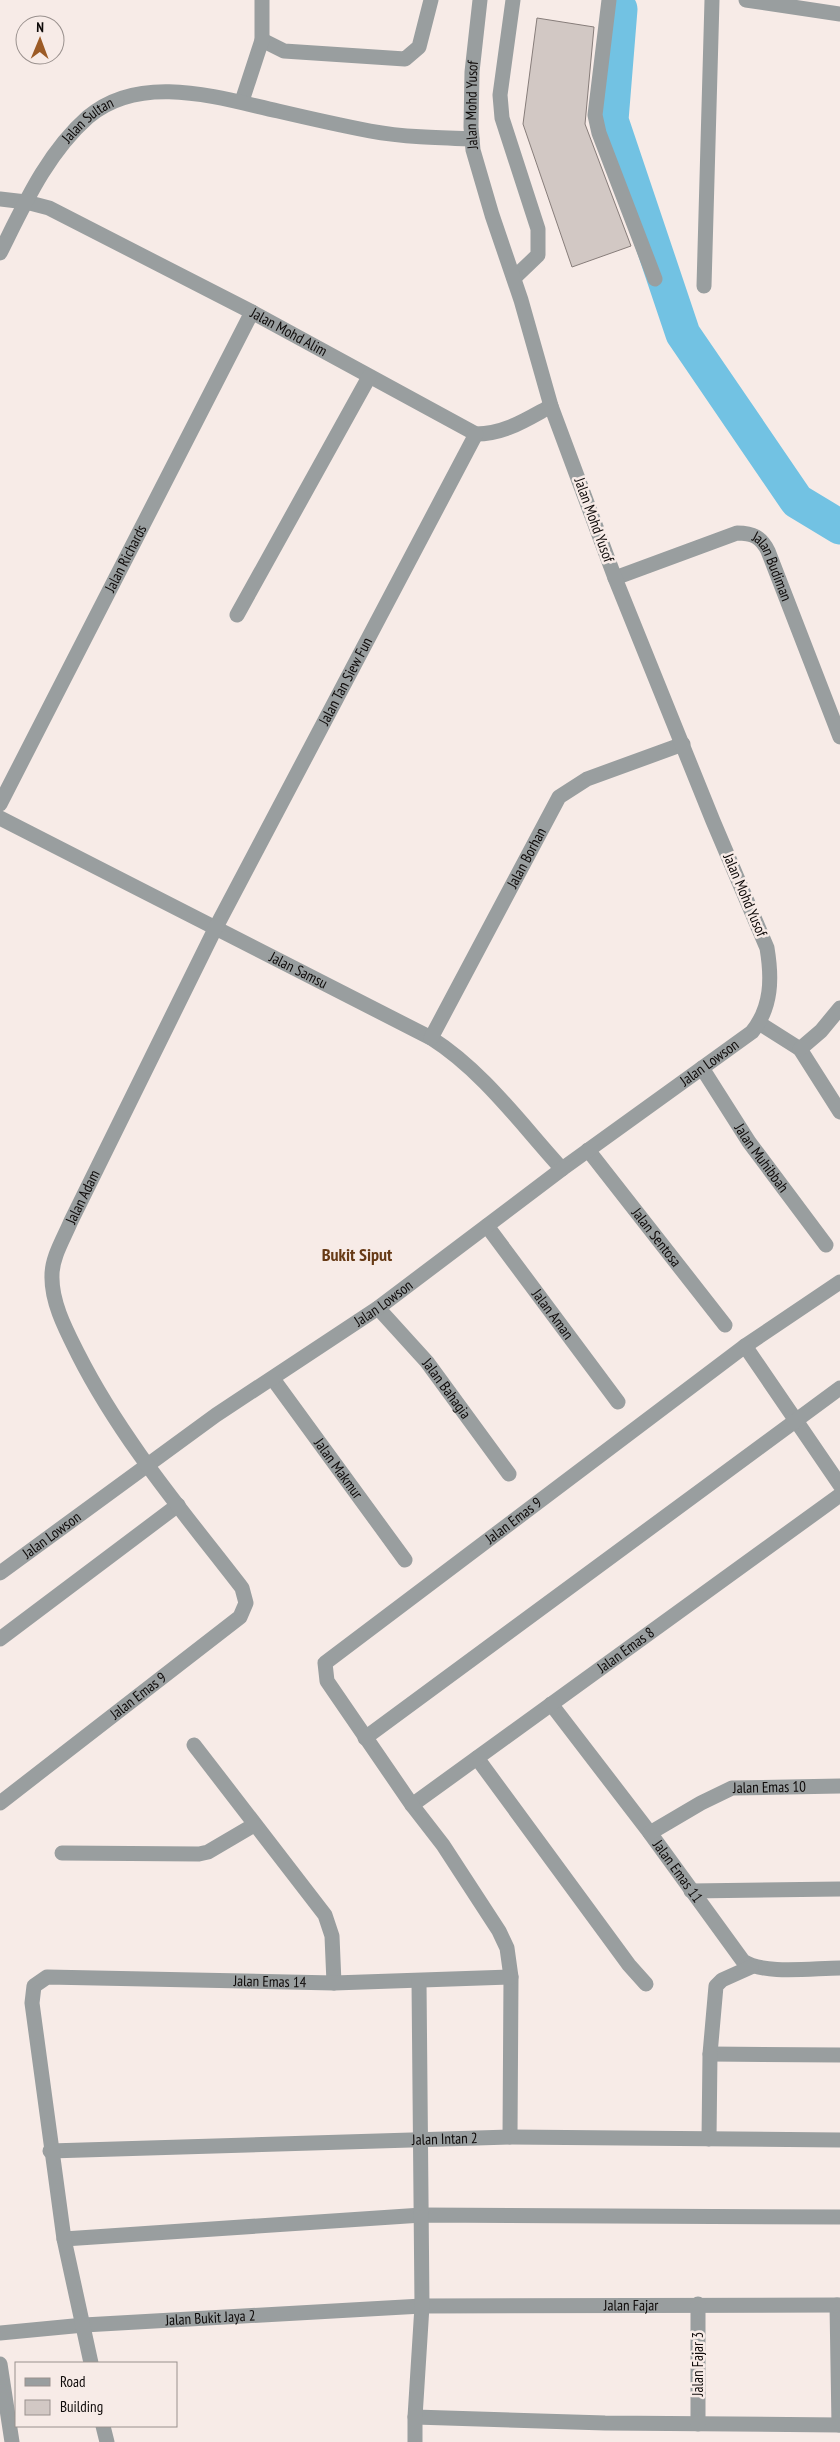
<svg xmlns="http://www.w3.org/2000/svg" width="840" height="2442" font-family="'PT Sans Narrow',sans-serif">
  <style>
    .lines { fill: none; stroke-linecap: round; stroke-linejoin: round }
    .river { stroke: #72c2e3; stroke-width: 35 }
    .building { fill: #d2c8c4; stroke: #877d7a }
    .minor { stroke: #999e9f; stroke-width: 15 }
    .labels { text-anchor: middle; stroke-width: 5; stroke-linejoin: round; paint-order: stroke }
    .street-label { font-size: 15px; fill: #0e0a09; stroke: #f7ebe7 }
    .quarter-label { font-size: 18px; font-weight: bold; fill: #673a16; stroke: #f7ebe7 }
  </style>
  <rect width="100%" height="100%" fill="#f7ebe7"/>
  <g class="lines">
    <!-- river -->
    <path class="river" d="M620,9L611,120L683,334L797,501L840,527"/>
  </g>
  <!-- building -->
  <path class="building" d="M537,18L594,27L585,124L631,246L572,267L523,124Z"/>
  <g class="lines">
    <!-- minor -->
    <g class="minor">
      <path d="M513,0L500,95L502,118L538,229V255L514,278"/>
      <path d="M609,0L595,115L599,133L655,279"/>
      <path d="M746,0L840,14"/>
      <path d="M262,40L284,51L405,59L419,47L431,0"/>
      <path d="M242,101L262,40V0"/>
      <path id="s1" d="M0,199L26,202L49,208L252,312L476,434C505,434 527,419 551,406"/>
      <path id="s2" d="M0,253C24,205 47,153 88,117C141,72 219,98 278,111C308,118 339,125 370,131C403,137 438,138 472,139"/>
      <path d="M704,286L712,0"/>
      <path id="s3" d="M615,578L737,533C753,533 761,537 768,551L840,737"/>
      <path d="M237,615L369,377"/>
      <path id="s4" d="M0,804L252,312"/>
      <path id="s5" d="M0,818L431,1038C483,1071 521,1124 562,1169"/>
      <path d="M759,1023L800,1049L840,1112"/>
      <path id="s6" d="M431,1038L559,797L587,779L683,744"/>
      <path d="M800,1049L821,1031L840,1008"/>
      <path id="s7" d="M702,1068L749,1142L826,1245"/>
      <path id="s8" d="M588,1150L725,1325"/>
      <path id="s9" d="M487,1226L618,1402"/>
      <path id="s10" d="M378,1308L427,1362L509,1474"/>
      <path d="M745,1346L840,1485"/>
      <path id="s11" d="M273,1379L405,1560"/>
      <path id="s12" d="M0,1573L216,1415L378,1308L562,1169L752,1032C772,1007 772,978 767,948L713,821L615,578L551,406L521,300L492,215L473,150L471,127L472,72L480,0"/>
      <path d="M0,1639L178,1505"/>
      <path id="s13" d="M551,1704L650,1833L743,1961C764,1975 813,1968 840,1968"/>
      <path d="M365,1738L840,1388"/>
      <path d="M194,1745L325,1915L332,1936L334,1983"/>
      <path d="M477,1758L629,1965L646,1984"/>
      <path id="s14" d="M0,1803L240,1617L246,1603L242,1588C184,1513 121,1439 78,1354C66,1330 51,1302 52,1275C52,1257 64,1238 71,1221L215,929L476,434"/>
      <path id="s15" d="M412,1805L840,1495"/>
      <path id="s16" d="M650,1833L701,1803L732,1788L840,1786"/>
      <path d="M62,1853L199,1854L208,1852L254,1825"/>
      <path d="M691,1891L840,1889"/>
      <path d="M710,2054L840,2055"/>
      <path id="s17" d="M510,2137L511,1977L507,1948L499,1931L443,1845L412,1805L327,1681L325,1663L745,1346L840,1282"/>
      <path d="M709,2139L710,2054L716,1986L722,1980L751,1967"/>
      <path id="s18" d="M50,2151L510,2137L840,2140"/>
      <path d="M64,2239L422,2215L840,2217"/>
      <path d="M837,2305L839,2425"/>
      <path id="s19" d="M0,2333L84,2325L422,2306L840,2305"/>
      <path id="s20" d="M91,2363L64,2239L32,2003L34,1986L47,1977L334,1983L511,1977"/>
      <path d="M0,2364L12,2442"/>
      <path d="M415,2417L605,2423L840,2425"/>
      <path d="M698,2424V2304"/>
      <path d="M103,2426L107,2442"/>
      <path d="M415,2442V2417L422,2306L419,1981"/>
    </g>
  </g>
  <g class="labels">
    <!-- street labels -->
    <g class="street-label">
      <text dy="5" stroke="none"><textPath href="#s12" startOffset="1911">Jalan Mohd Yusof</textPath></text>
      <text dy="5" stroke="none"><textPath href="#s2" startOffset="161">Jalan Sultan</textPath></text>
      <text dy="5" stroke="none"><textPath href="#s1" startOffset="320">Jalan Mohd Alim</textPath></text>
      <text transform="translate(594 520) rotate(70)" y="5">Jalan Mohd Yusof</text>
      <text dy="5" stroke="none"><textPath href="#s4" startOffset="276">Jalan Richards</textPath></text>
      <text dy="5" stroke="none"><textPath href="#s3" startOffset="184">Jalan Budiman</textPath></text>
      <text dy="5" stroke="none"><textPath href="#s14" startOffset="1368">Jalan Tan Siew Fun</textPath></text>
      <text dy="5" stroke="none"><textPath href="#s6" startOffset="204">Jalan Borhan</textPath></text>
      <text transform="translate(745 895) rotate(67)" y="5">Jalan Mohd Yusof</text>
      <text dy="5" stroke="none"><textPath href="#s5" startOffset="335">Jalan Samsu</textPath></text>
      <text dy="5" stroke="none"><textPath href="#s12" startOffset="874">Jalan Lowson</textPath></text>
      <text dy="5" stroke="none"><textPath href="#s7" startOffset="108">Jalan Muhibbah</textPath></text>
      <text dy="5" stroke="none"><textPath href="#s14" startOffset="789">Jalan Adam</textPath></text>
      <text dy="5" stroke="none"><textPath href="#s8" startOffset="111">Jalan Sentosa</textPath></text>
      <text dy="5" stroke="none"><textPath href="#s12" startOffset="469">Jalan Lowson</textPath></text>
      <text dy="5" stroke="none"><textPath href="#s9" startOffset="110">Jalan Aman</textPath></text>
      <text dy="5" stroke="none"><textPath href="#s10" startOffset="106">Jalan Bahagia</textPath></text>
      <text dy="5" stroke="none"><textPath href="#s11" startOffset="111">Jalan Makmur</textPath></text>
      <text dy="5" stroke="none"><textPath href="#s17" startOffset="766">Jalan Emas 9</textPath></text>
      <text dy="5" stroke="none"><textPath href="#s12" startOffset="64">Jalan Lowson</textPath></text>
      <text dy="5" stroke="none"><textPath href="#s15" startOffset="264">Jalan Emas 8</textPath></text>
      <text dy="5" stroke="none"><textPath href="#s14" startOffset="175">Jalan Emas 9</textPath></text>
      <text dy="5" stroke="none"><textPath href="#s16" startOffset="131">Jalan Emas 10</textPath></text>
      <text dy="5" stroke="none"><textPath href="#s13" startOffset="210">Jalan Emas 11</textPath></text>
      <text dy="5" stroke="none"><textPath href="#s20" startOffset="621">Jalan Emas 14</textPath></text>
      <text dy="5" stroke="none"><textPath href="#s18" startOffset="395">Jalan Intan 2</textPath></text>
      <text dy="5" stroke="none"><textPath href="#s19" startOffset="632">Jalan Fajar</textPath></text>
      <text dy="5" stroke="none"><textPath href="#s19" startOffset="211">Jalan Bukit Jaya 2</textPath></text>
      <text transform="translate(698 2364) rotate(-90)" y="5">Jalan Fajar 3</text>
    </g>
    <!-- quarter labels -->
    <g class="quarter-label">
      <text x="357" y="1261">Bukit Siput</text>
    </g>
  </g>
  <!-- legend -->
  <rect x="15" y="2362" width="162" height="65" fill="#f7ebe7" stroke="#9a918e"/>
  <rect x="25" y="2378" width="25" height="8" fill="#999e9f" stroke="#9a918e"/>
  <text x="60" y="2387" font-size="15" fill="#0e0a09">Road</text>
  <rect x="25" y="2400" width="25" height="15" fill="#d2c8c4" stroke="#9a918e"/>
  <text x="60" y="2412" font-size="15" fill="#0e0a09">Building</text>
  <!-- north arrow -->
  <g transform="translate(40 40) rotate(1)"><circle r="24" fill="#f7ebe7" stroke="#9a918e"/>
  <path d="M0-4L9 19L0 12L-9 19Z" fill="#9c5b26"/>
  <text y="-8" font-size="14" font-weight="bold" text-anchor="middle" fill="#0e0a09">N</text>
  </g>
</svg>
